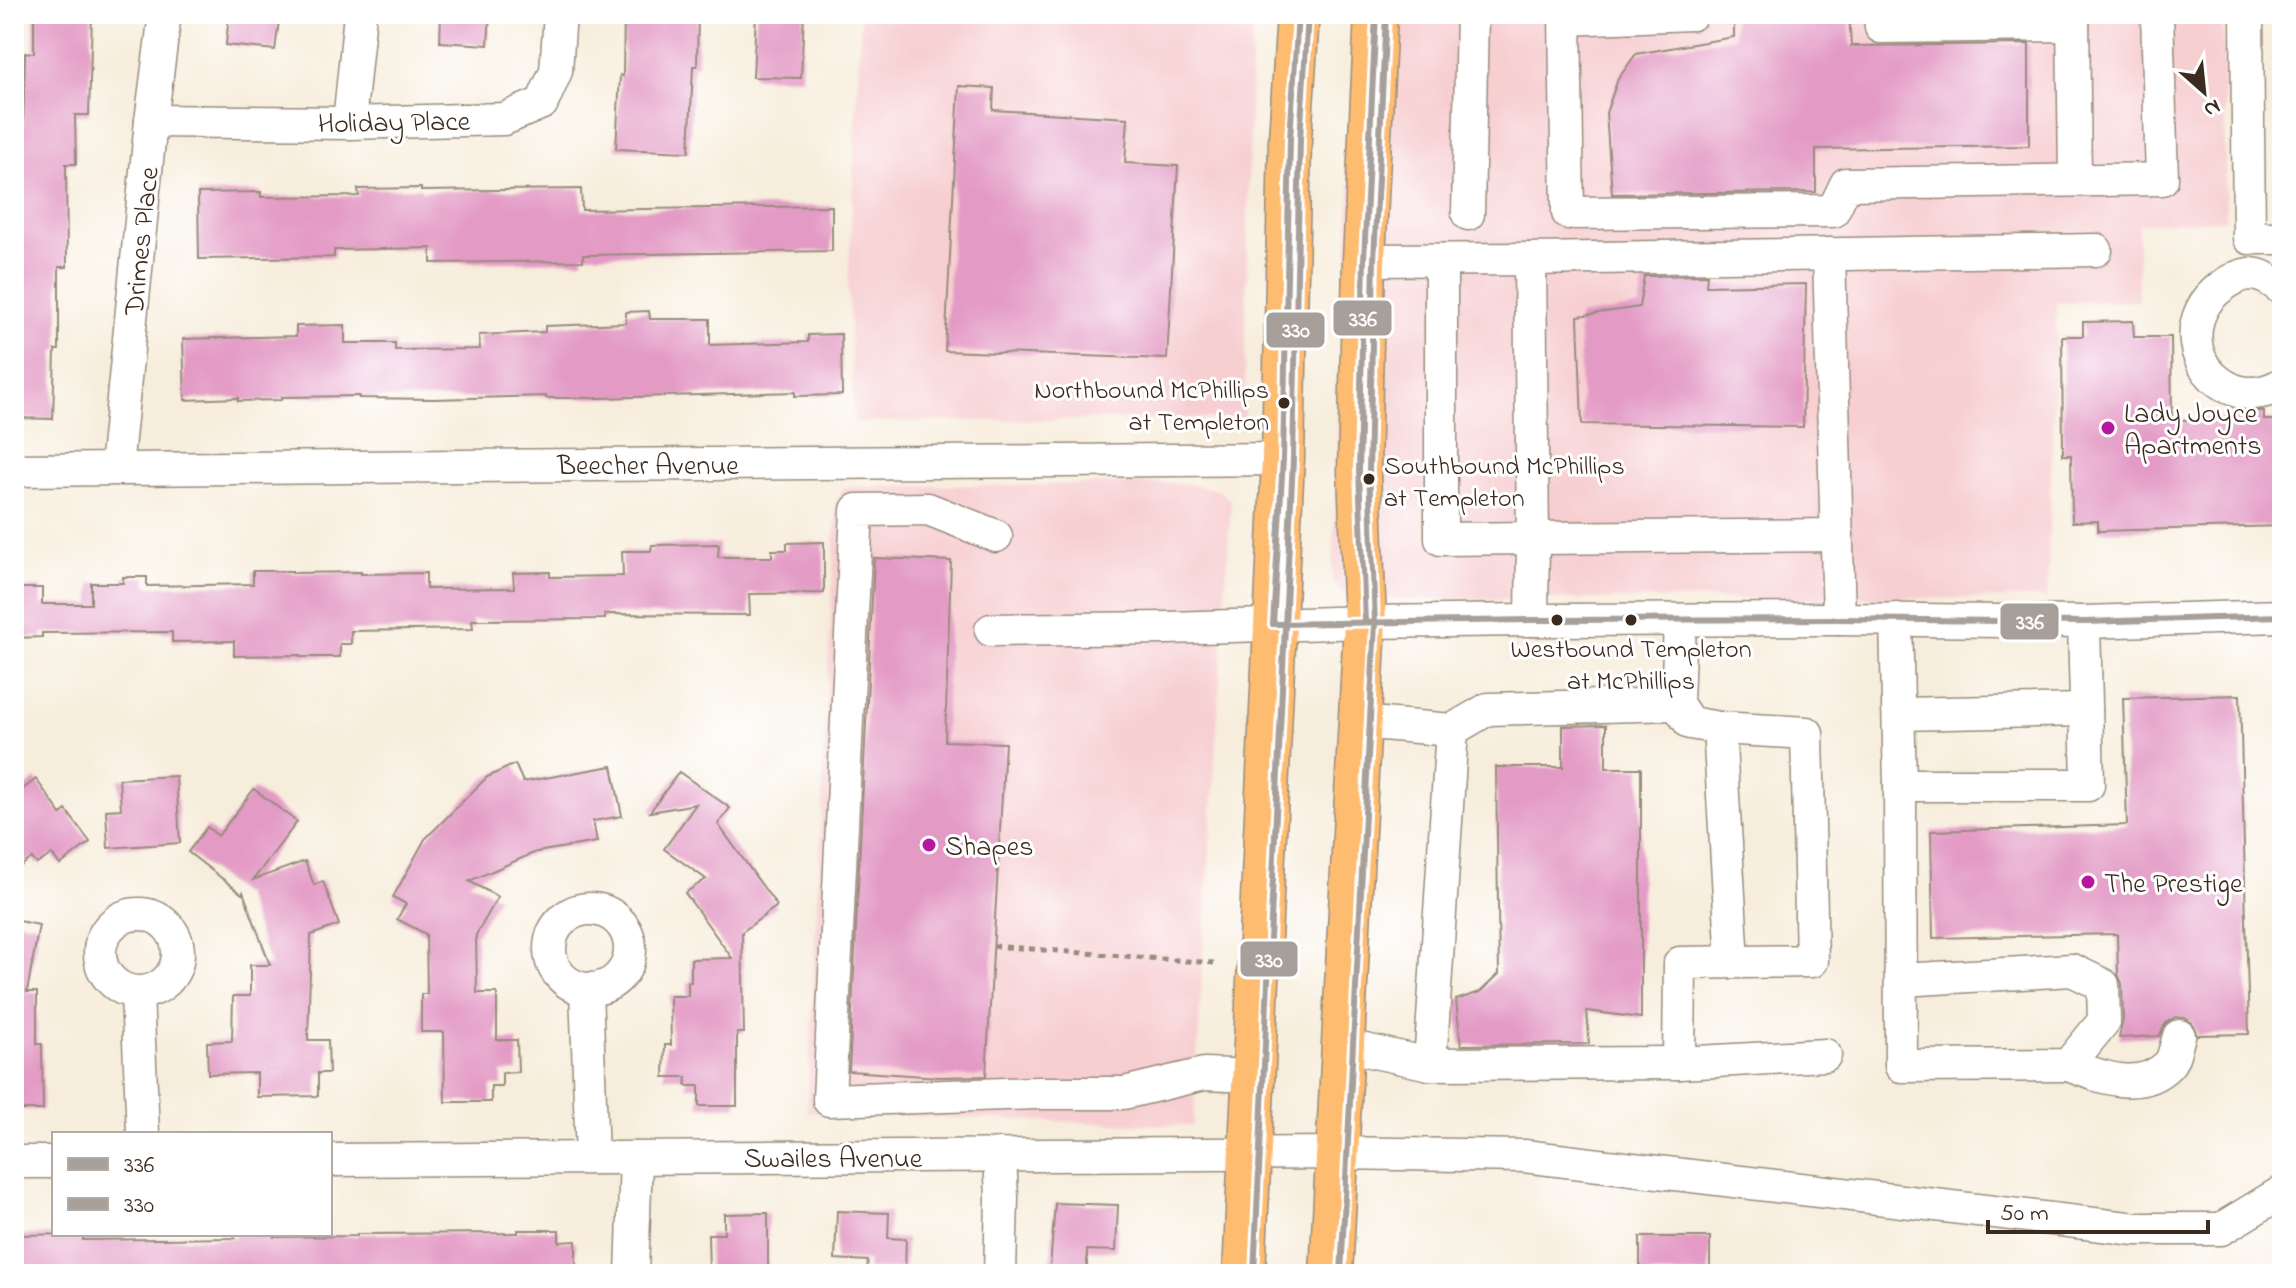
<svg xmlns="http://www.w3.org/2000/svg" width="2296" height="1288" font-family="'Indie Flower',sans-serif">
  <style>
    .built { fill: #f7cfd1 }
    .building { fill: #e39ac5 }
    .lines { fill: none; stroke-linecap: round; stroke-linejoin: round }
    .minor-casing { stroke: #998c7d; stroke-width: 35 }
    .major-casing { stroke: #998c7d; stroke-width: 45 }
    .path { stroke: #998c7d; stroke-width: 5; stroke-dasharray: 6 6; stroke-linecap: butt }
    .minor { stroke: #fff; stroke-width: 32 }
    .major { stroke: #fdbc70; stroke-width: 42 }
    .bus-1-casing { stroke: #fff; stroke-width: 12 }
    .bus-2-casing { stroke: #fff; stroke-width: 12 }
    .bus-1 { stroke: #a79f9a; stroke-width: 6 }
    .bus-2 { stroke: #a79f9a; stroke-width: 6 }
    .bus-dot { fill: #3b2a1e; stroke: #fff; stroke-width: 3 }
    .poi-dot { fill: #b5179e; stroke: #fff; stroke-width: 3 }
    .labels { text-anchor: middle; stroke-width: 6; stroke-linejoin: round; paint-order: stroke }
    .bus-label { font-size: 26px; fill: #3b2a1e; stroke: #fff; text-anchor: end }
    .street-label { font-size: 28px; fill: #3b2a1e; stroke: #fff }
    .poi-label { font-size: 28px; fill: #3b2a1e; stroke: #fff; text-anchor: start }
    .line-badge { stroke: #fff; stroke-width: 3 }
    .badge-label { font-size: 22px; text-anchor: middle; font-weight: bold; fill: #fff }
  </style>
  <rect width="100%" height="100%" fill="#fff"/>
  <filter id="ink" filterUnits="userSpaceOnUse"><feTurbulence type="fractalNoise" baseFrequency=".0125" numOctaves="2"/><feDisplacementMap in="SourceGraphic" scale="16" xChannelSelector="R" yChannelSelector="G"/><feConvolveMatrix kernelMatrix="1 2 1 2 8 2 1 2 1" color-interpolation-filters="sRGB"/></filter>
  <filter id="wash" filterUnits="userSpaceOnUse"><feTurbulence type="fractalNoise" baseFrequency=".006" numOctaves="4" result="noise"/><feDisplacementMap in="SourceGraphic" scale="32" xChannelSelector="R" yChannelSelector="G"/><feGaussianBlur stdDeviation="1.8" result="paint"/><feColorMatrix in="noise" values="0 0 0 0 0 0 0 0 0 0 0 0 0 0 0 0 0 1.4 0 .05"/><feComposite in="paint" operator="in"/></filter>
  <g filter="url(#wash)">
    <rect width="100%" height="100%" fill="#f7eddc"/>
    <!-- built -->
    <g class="built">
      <path d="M861,14H1252L1244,418L854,422L848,287Z"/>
      <path d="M1358,14H2223L2226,220L2138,224V301L2057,303L2047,598L1372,600L1347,597L1332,580Z"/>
      <path d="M1186,483L1218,490L1231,500L1193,1126L807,1113L836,505L843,487Z"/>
    </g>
    <g id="blocks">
      <!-- building -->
      <g class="building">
        <path d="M34,14H92L89,115H75L76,164H66L67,267H59V350H55L53,419L14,418V281H19L18,194H14V126H23L25,53H34Z"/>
        <path d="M229,14H280L275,50L226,45Z"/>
        <path d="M441,14H490L488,45L440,42Z"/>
        <path d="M624,14H698L697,66H693L689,152L616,149L620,75L623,76Z"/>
        <path d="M756,14H804L801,78L753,77Z"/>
        <path d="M1734,14H1849L1851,46L2029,44V146L1816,149V192L1612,194L1606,113L1618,79L1636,54L1734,37Z"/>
        <path d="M959,86L994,88L993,110L1128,118L1125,163L1178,166L1167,359L945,351Z"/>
        <path d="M421,188V191L581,189L582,210L832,206V251L583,255V261L431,263V248L334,250V257L199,259L198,193L261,192V197L359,196L358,189Z"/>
        <path d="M1707,275L1706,286L1806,284L1803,427L1582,424L1578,316L1639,307L1644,276Z"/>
        <path d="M649,311L650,319H710V345L808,342V335L841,334L842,395L795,396V392L601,398H546V396L433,399L359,398V396L281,397V400L238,401V398L185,400L183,339L296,336V326L345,325V343H395V350L480,349L479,335L545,332V326L626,323V312Z"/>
        <path d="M2133,321L2134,337H2171L2172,420L2234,419V410L2264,411V420H2282V526L2098,531V521L2072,522L2071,455H2063L2062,336H2083V322Z"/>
        <path d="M824,542V593L749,594L750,615L605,614V619L472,620L473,629L351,631V644H340V657H300V655L234,656V641L172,642V632L42,633V637L14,638V588H42V604H91V583H123V577H147V586L253,584V571H292V573L361,572V574L426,573V589L514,588L513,573L550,572V577L623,576L622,551H651L652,545L719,544L718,557H772V550H787V543Z"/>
        <path d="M874,558L951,561L945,741L1005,743L986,1076L939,1077L849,1071Z"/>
        <path d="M2240,695L2249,1034L2197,1035L2192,1023L2185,1018L2175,1017L2166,1023L2159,1036L2119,1038L2123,1020L2122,984L2118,974L2117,934L1933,938L1931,831L2127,825L2123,698Z"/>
        <path d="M1606,725V768H1641V1018L1587,1011L1589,1044L1461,1045L1456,1000L1480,992L1499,974L1496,767H1563V726Z"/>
        <path d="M515,764L523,782L612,766L622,816L593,821L597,842L536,852L469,881L498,897L476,935L477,993H497V1040H517L518,1072L502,1073V1086H491V1102H445L444,1032H421V994H427L426,934L397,919L406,904L393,897L425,839L487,777Z"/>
        <path d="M679,772L730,808L718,824L777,906L742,932L744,1033H737V1106H699V1086H686L687,1077H664L665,1045H671L670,996H688V982H691V959L732,958L685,893L706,879L664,849L696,804L650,812Z"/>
        <path d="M176,776L180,843L108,848L106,810L121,809L119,779Z"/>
        <path d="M36,779L61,814L66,810L90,842L60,865L52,854L37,864L32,858L14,871V796Z"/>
        <path d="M254,789L297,822L253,880L305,861L314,885L323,881L339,925L311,935L308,1040H328L329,1073H318V1096L257,1097V1073L208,1074L207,1042L232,1041L233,996H250V965H270L243,892L242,894L188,852L207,827L218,836Z"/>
        <path d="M14,920L39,925L27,992H37V1044H42L43,1110H14Z"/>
        <path d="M1055,1203L1118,1205L1116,1251L1087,1250V1269L1050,1268Z"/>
        <path d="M837,1211L889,1213L888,1238L906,1239L905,1270L867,1269L868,1261L835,1259Z"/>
        <path d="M768,1213V1274H709L708,1234H724V1214Z"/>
        <path d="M518,1230H559V1242L576,1241V1274H14V1235L83,1234V1240L235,1238V1234H274V1237L357,1236V1234L518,1233Z"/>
        <rect x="1640" y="1237" width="70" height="37"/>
      </g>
    </g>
  </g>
  <g filter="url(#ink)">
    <use href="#blocks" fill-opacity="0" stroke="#998c7d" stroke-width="2"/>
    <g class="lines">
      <!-- minor casing -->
      <g class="minor-casing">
        <g id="minor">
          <path d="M1565,14L1568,213L1833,211L1846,184L2162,179L2157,14"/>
          <path d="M1880,14L1881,27L2073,25"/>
          <path d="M2073,14L2075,180"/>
          <path d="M2247,14L2249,238H2282"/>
          <path d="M1566,19L1692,14"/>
          <path d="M151,121L349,123L504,119L542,103L556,71L560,14"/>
          <path d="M349,123L360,14"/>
          <path d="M1468,214L1472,14"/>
          <path d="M1829,254L1839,619"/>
          <path d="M1530,259L2096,250"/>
          <path d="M1364,260L1530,259L1533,540L1532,620"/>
          <path d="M1441,260V539L1837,535"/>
          <path d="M2282,289C2274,282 2260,273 2249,274C2239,275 2229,281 2221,287C2186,313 2187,362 2224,385C2243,397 2263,395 2282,384"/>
          <path d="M116,468L151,121L165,14"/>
          <path d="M14,470L1283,459"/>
          <path d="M996,536L928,509L857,510L829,1100L1037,1093H1124L1204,1074L1254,1076"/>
          <path d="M1896,619L1900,785H2088L2084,622"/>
          <path d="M1680,620L1677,704L1690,723L1719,728L1807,733L1812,961L1680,963L1679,1063L1825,1055"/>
          <path d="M991,630L1168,628L1365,622L1532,620L1839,619L2084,622L2282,616"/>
          <path d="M1899,714L2086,710"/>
          <path d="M1359,722L1452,730L1488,709L1677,704"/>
          <path d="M1719,728L1733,962"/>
          <path d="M1900,785L1901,1066L2068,1065L2104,1021L2103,985L2072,970L1901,980"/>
          <circle cx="590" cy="949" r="40"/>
          <circle cx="139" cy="953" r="39"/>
          <path d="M586,989L592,1158"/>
          <path d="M137,994L143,1134"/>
          <path d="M1342,1045L1430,1064L1679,1063"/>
          <path d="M1430,1064L1452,730"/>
          <path d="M2068,1065C2101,1077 2140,1093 2168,1065C2174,1059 2176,1045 2179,1036"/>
          <path d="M1000,1155L1002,1198L1000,1274"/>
          <path d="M330,1160L1336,1153L1524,1156L2136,1229H2221L2282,1192"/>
          <path d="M14,1162H54"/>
          <path d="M632,1274L636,1158"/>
        </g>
      </g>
      <!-- major casing -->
      <g class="major-casing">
        <g id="major">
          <path d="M1244,1274L1283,459L1290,139L1298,14"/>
          <path d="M1331,1274L1365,622L1359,471L1364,260L1376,14"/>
        </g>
      </g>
      <!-- path -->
      <path class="path" d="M993,946L1214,963"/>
      <!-- minor -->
      <use href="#minor" class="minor"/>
      <!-- major -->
      <use href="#major" class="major"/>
      <!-- bus-1 casing -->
      <g class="bus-1-casing">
        <g id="bus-1">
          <path d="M1365,622L1359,471L1364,260L1376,14"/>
          <path d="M1273,624L1532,620L1839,619L2084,622L2282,616"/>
          <path d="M1273,624L1283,459L1290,139L1298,14"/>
        </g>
      </g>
      <!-- bus-2 casing -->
      <g class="bus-2-casing">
        <g id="bus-2">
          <path d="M1254,1274L1293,459L1300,139L1308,15"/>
          <path d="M1341,1274L1375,623L1369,471L1374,260L1386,14"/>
        </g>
      </g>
      <!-- bus-1 -->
      <use href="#bus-1" class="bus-1"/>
      <!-- bus-2 -->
      <use href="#bus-2" class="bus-2"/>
    </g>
  </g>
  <!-- markers -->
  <g class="bus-dot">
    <circle cx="1284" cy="403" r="7"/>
    <circle cx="1369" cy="479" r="7"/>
    <circle cx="1557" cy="620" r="7"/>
    <circle cx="1631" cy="620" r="7"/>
  </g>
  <g class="poi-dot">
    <circle cx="2108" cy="428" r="8"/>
    <circle cx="929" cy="845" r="8"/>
    <circle cx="2088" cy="882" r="8"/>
  </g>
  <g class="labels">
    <!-- bus labels -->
    <g class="bus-label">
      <text x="1269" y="398">Northbound McPhillips<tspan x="1269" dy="32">at Templeton</tspan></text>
      <text x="1384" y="474" text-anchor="start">Southbound McPhillips<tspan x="1384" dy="32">at Templeton</tspan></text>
      <text x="1631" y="657" text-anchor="middle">Westbound Templeton<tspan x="1631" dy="32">at McPhillips</tspan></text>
    </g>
    <!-- street labels -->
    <g class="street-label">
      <text transform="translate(394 121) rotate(-1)" y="10">Holiday Place</text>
      <text transform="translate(140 241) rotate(-84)" y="10">Drimes Place</text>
      <text x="648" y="474">Beecher Avenue</text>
      <text x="833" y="1167">Swailes Avenue</text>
    </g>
    <!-- poi labels -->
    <g class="poi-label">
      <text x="2124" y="422">Lady Joyce<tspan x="2124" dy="32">Apartments</tspan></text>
      <text x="945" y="855">Shapes</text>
      <text x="2104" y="892">The Prestige</text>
    </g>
  </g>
  <g class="line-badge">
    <rect x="1332" y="299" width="61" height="38" rx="8" fill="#a79f9a"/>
    <rect x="1265" y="311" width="61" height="38" rx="8" fill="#a79f9a"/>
    <rect x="1999" y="602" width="61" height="39" rx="8" fill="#a79f9a"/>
    <rect x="1239" y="940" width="60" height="38" rx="8" fill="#a79f9a"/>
  </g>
  <g class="badge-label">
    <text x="1363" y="326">336</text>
    <text x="1296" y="337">330</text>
    <text x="2030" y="629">336</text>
    <text x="1269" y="967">330</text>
  </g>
  <!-- margin -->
  <rect width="2296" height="1288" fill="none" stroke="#fff" stroke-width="48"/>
  <!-- legend -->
  <rect x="52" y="1132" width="280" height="104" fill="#ffffff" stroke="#b1aaa5" stroke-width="2"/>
  <rect x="68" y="1158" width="40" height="12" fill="#a79f9a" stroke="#b1aaa5" stroke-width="2"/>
  <text x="124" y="1172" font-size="24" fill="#3b2a1e">336</text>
  <rect x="68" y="1198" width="40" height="12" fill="#a79f9a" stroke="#b1aaa5" stroke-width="2"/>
  <text x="124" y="1212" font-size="24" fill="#3b2a1e">330</text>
  <!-- north arrow -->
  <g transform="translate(2204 92) rotate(153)" stroke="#ffffff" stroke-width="6" paint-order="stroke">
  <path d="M0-6L14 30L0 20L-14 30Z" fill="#3b2a1e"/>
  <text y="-12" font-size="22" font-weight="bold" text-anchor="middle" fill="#3b2a1e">N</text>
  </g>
  <!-- scale -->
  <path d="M1988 1220v12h220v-12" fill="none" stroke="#3b2a1e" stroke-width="4"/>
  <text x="2000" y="1220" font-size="24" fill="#3b2a1e" stroke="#ffffff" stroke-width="6" paint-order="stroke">50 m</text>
</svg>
